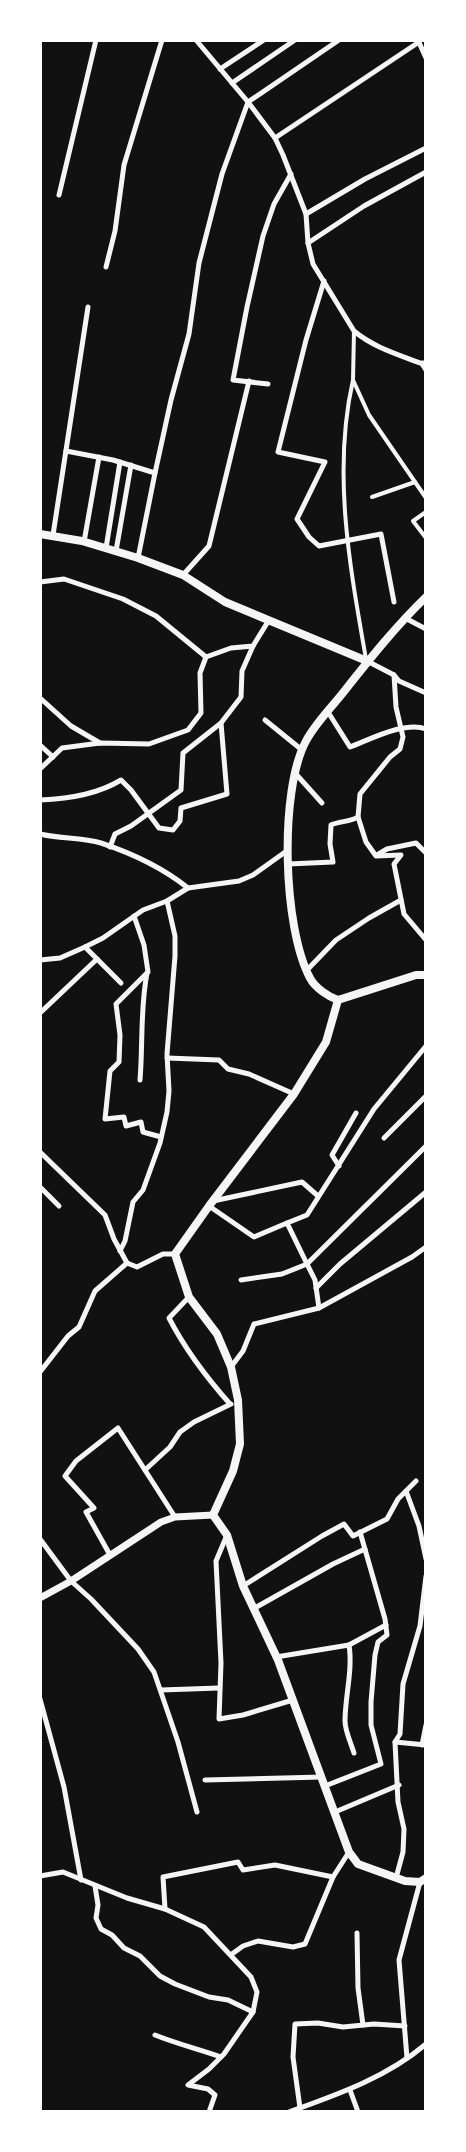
<svg xmlns="http://www.w3.org/2000/svg" width="466" height="2152" font-family="Poppins,sans-serif">
  <style>
    .lines { fill: none; stroke-linecap: round; stroke-linejoin: round }
    .pedestrian { stroke: #f5f5f5; stroke-width: 4 }
    .minor { stroke: #f5f5f5; stroke-width: 5 }
    .tertiary { stroke: #f5f5f5; stroke-width: 7 }
    .secondary { stroke: #f5f5f5; stroke-width: 8 }
    .primary { stroke: #f5f5f5; stroke-width: 8 }
  </style>
  <rect width="100%" height="100%" fill="#111"/>
  <g class="lines">
    <!-- pedestrian -->
    <g class="pedestrian">
      <path d="M354,331L353,380L369,415L426,498"/>
      <path d="M421,363L426,371"/>
      <path d="M353,380C332,472 350,568 366,659"/>
      <path d="M372,497L415,482"/>
      <path d="M426,512L413,521L426,538"/>
    </g>
    <!-- minor -->
    <g class="minor">
      <path d="M196,40L248,102L275,138L283,155L306,214L308,243L313,264L354,331C373,347 397,354 420,363H426"/>
      <path d="M418,40L426,58"/>
      <path d="M220,69L264,40"/>
      <path d="M232,83L295,40"/>
      <path d="M275,138L419,42"/>
      <path d="M59,195L96,40"/>
      <path d="M306,214L365,179L426,148"/>
      <path d="M308,243L364,206L426,172"/>
      <path d="M106,267L115,231L124,165L162,40"/>
      <path d="M324,281L306,340L278,452L325,462L297,519L309,537L319,546L381,534L394,602"/>
      <path d="M268,384L233,380L247,307L263,236L274,204L291,174"/>
      <path d="M66,451L113,460L155,473L171,400L189,334L199,263L222,174L248,102L339,40"/>
      <path d="M53,535L88,307"/>
      <path d="M84,542L99,457"/>
      <path d="M106,548L120,462"/>
      <path d="M116,551L131,465"/>
      <path d="M138,558L155,473"/>
      <path d="M183,575L209,546L249,381"/>
      <path d="M40,582L64,579L123,599L156,616L206,657"/>
      <path d="M405,618L426,629"/>
      <path d="M367,661L394,675L399,681L426,693"/>
      <path d="M394,675L396,707L403,737L400,749L390,757L360,794L358,817L366,842L376,856L401,855L394,864L404,914L426,940"/>
      <path d="M40,698L71,726L100,743"/>
      <path d="M328,712L350,747C371,739 405,721 426,729"/>
      <path d="M265,720L302,750"/>
      <path d="M40,745L53,757"/>
      <path d="M40,769L62,748L100,743L149,744L188,730L201,713L200,673L206,657L231,648L253,646L269,620"/>
      <path d="M295,773L322,803"/>
      <path d="M40,800C67,799 98,794 121,780L131,790L159,828L173,830L180,821L181,808L227,794L221,723"/>
      <path d="M40,834C60,839 82,837 101,843C131,853 163,868 188,888"/>
      <path d="M110,847L115,834L131,826L181,790L183,753L221,723L241,697L242,671L253,646"/>
      <path d="M377,855L387,849L416,843L426,853"/>
      <path d="M288,864L333,862L330,844L331,825C340,821 350,822 358,817"/>
      <path d="M134,916L144,945L148,972L116,1004L120,1035L119,1062L110,1071L105,1119L124,1117L126,1126L141,1122L143,1132L161,1137"/>
      <path d="M85,947L121,983"/>
      <path d="M40,960L60,958L85,947L103,938L143,910L167,901L188,888L239,881L253,875L288,850"/>
      <path d="M307,970L336,940L369,918L401,900"/>
      <path d="M40,1013L97,959"/>
      <path d="M167,1058L219,1060L228,1069L249,1074L294,1094"/>
      <path d="M140,1080C143,1044 140,1009 147,973"/>
      <path d="M384,1138L426,1096"/>
      <path d="M40,1152L105,1215L114,1239L127,1263L137,1267L163,1254H175"/>
      <path d="M339,1166L332,1155L356,1113"/>
      <path d="M40,1187L59,1206"/>
      <path d="M213,1201L302,1182L318,1196"/>
      <path d="M209,1206L254,1237L287,1223"/>
      <path d="M120,1251L125,1241L133,1202L143,1190L160,1143L167,1112L169,1091L167,1054L175,956V936L167,901"/>
      <path d="M241,1280L282,1274L307,1264L287,1223L307,1215L374,1109L426,1046"/>
      <path d="M316,1288L340,1264L426,1192"/>
      <path d="M189,1297L169,1318C186,1351 206,1377 230,1404"/>
      <path d="M319,1308L315,1280L307,1264L426,1146"/>
      <path d="M231,1367L243,1351L254,1324L319,1308L412,1257L426,1247"/>
      <path d="M40,1372L68,1336L79,1327L95,1291L127,1263"/>
      <path d="M145,1470L170,1447L180,1432L194,1422L231,1404"/>
      <path d="M406,1491L419,1526L426,1559"/>
      <path d="M227,1535L216,1561L221,1663L219,1719L243,1715L293,1700"/>
      <path d="M40,1539L71,1581L91,1599L138,1649L154,1672L178,1742L197,1812"/>
      <path d="M110,1555L86,1512L94,1508L65,1476L76,1461L118,1428L175,1517"/>
      <path d="M243,1586L322,1536L344,1524L353,1536L387,1519L398,1499L416,1481"/>
      <path d="M253,1609L333,1564L365,1549"/>
      <path d="M349,1645C353,1670 345,1696 345,1721C345,1731 351,1743 354,1753"/>
      <path d="M276,1657L349,1645L386,1625"/>
      <path d="M161,1690L219,1688"/>
      <path d="M40,1699L64,1787L81,1880"/>
      <path d="M395,1742L426,1745"/>
      <path d="M422,1745L426,1725"/>
      <path d="M205,1780L322,1777"/>
      <path d="M325,1786L381,1764L371,1725V1702L375,1655L378,1642L387,1635L385,1619L360,1532"/>
      <path d="M335,1812L399,1785"/>
      <path d="M40,1876L63,1872L127,1898L165,1909L204,1927L251,1977L257,1992L253,2012L224,2054L209,2069L188,2085L208,2089L215,2095L209,2112"/>
      <path d="M396,1878L403,1852L404,1829L398,1802L395,1742L400,1734L403,1684L420,1626L426,1576"/>
      <path d="M95,1886L98,1905L96,1918L101,1929L112,1935L124,1948L140,1956L160,1976L175,1984L209,1997L228,2000L253,2012"/>
      <path d="M165,1909L163,1877L238,1862L243,1870L275,1865L333,1877"/>
      <path d="M357,1933L358,1988L363,2025"/>
      <path d="M232,1954L243,1946L258,1941L293,1947L305,1944L333,1877L349,1852"/>
      <path d="M155,2035C177,2044 199,2049 221,2057"/>
      <path d="M407,2058L399,1960L420,1882"/>
      <path d="M350,2090L358,2112"/>
      <path d="M300,2108L293,2057L295,2024L318,2023L343,2027L374,2024L405,2026"/>
      <path d="M289,2112C336,2095 386,2078 426,2044"/>
    </g>
    <!-- tertiary -->
    <path class="tertiary" d="M40,1598L71,1581L161,1522L175,1517L213,1515"/>
    <!-- secondary -->
    <g class="secondary">
      <path d="M40,534L82,541L138,558L183,575L225,602L367,661"/>
      <path d="M338,1000L326,1042L294,1094L209,1206L175,1254L189,1297L217,1334L231,1367L238,1400L240,1444L233,1471L213,1515L227,1535L243,1586L278,1660L349,1852L358,1864L405,1881L420,1882L426,1878"/>
    </g>
    <!-- primary -->
    <path class="primary" d="M426,597C395,627 369,660 342,694C330,709 315,724 306,741C279,791 283,928 310,978C315,988 329,997 338,1000L416,975H426"/>
  </g>
  <!-- border -->
  <rect width="466" height="2152" fill="none" stroke="#ffffff" stroke-width="84"/>
</svg>
